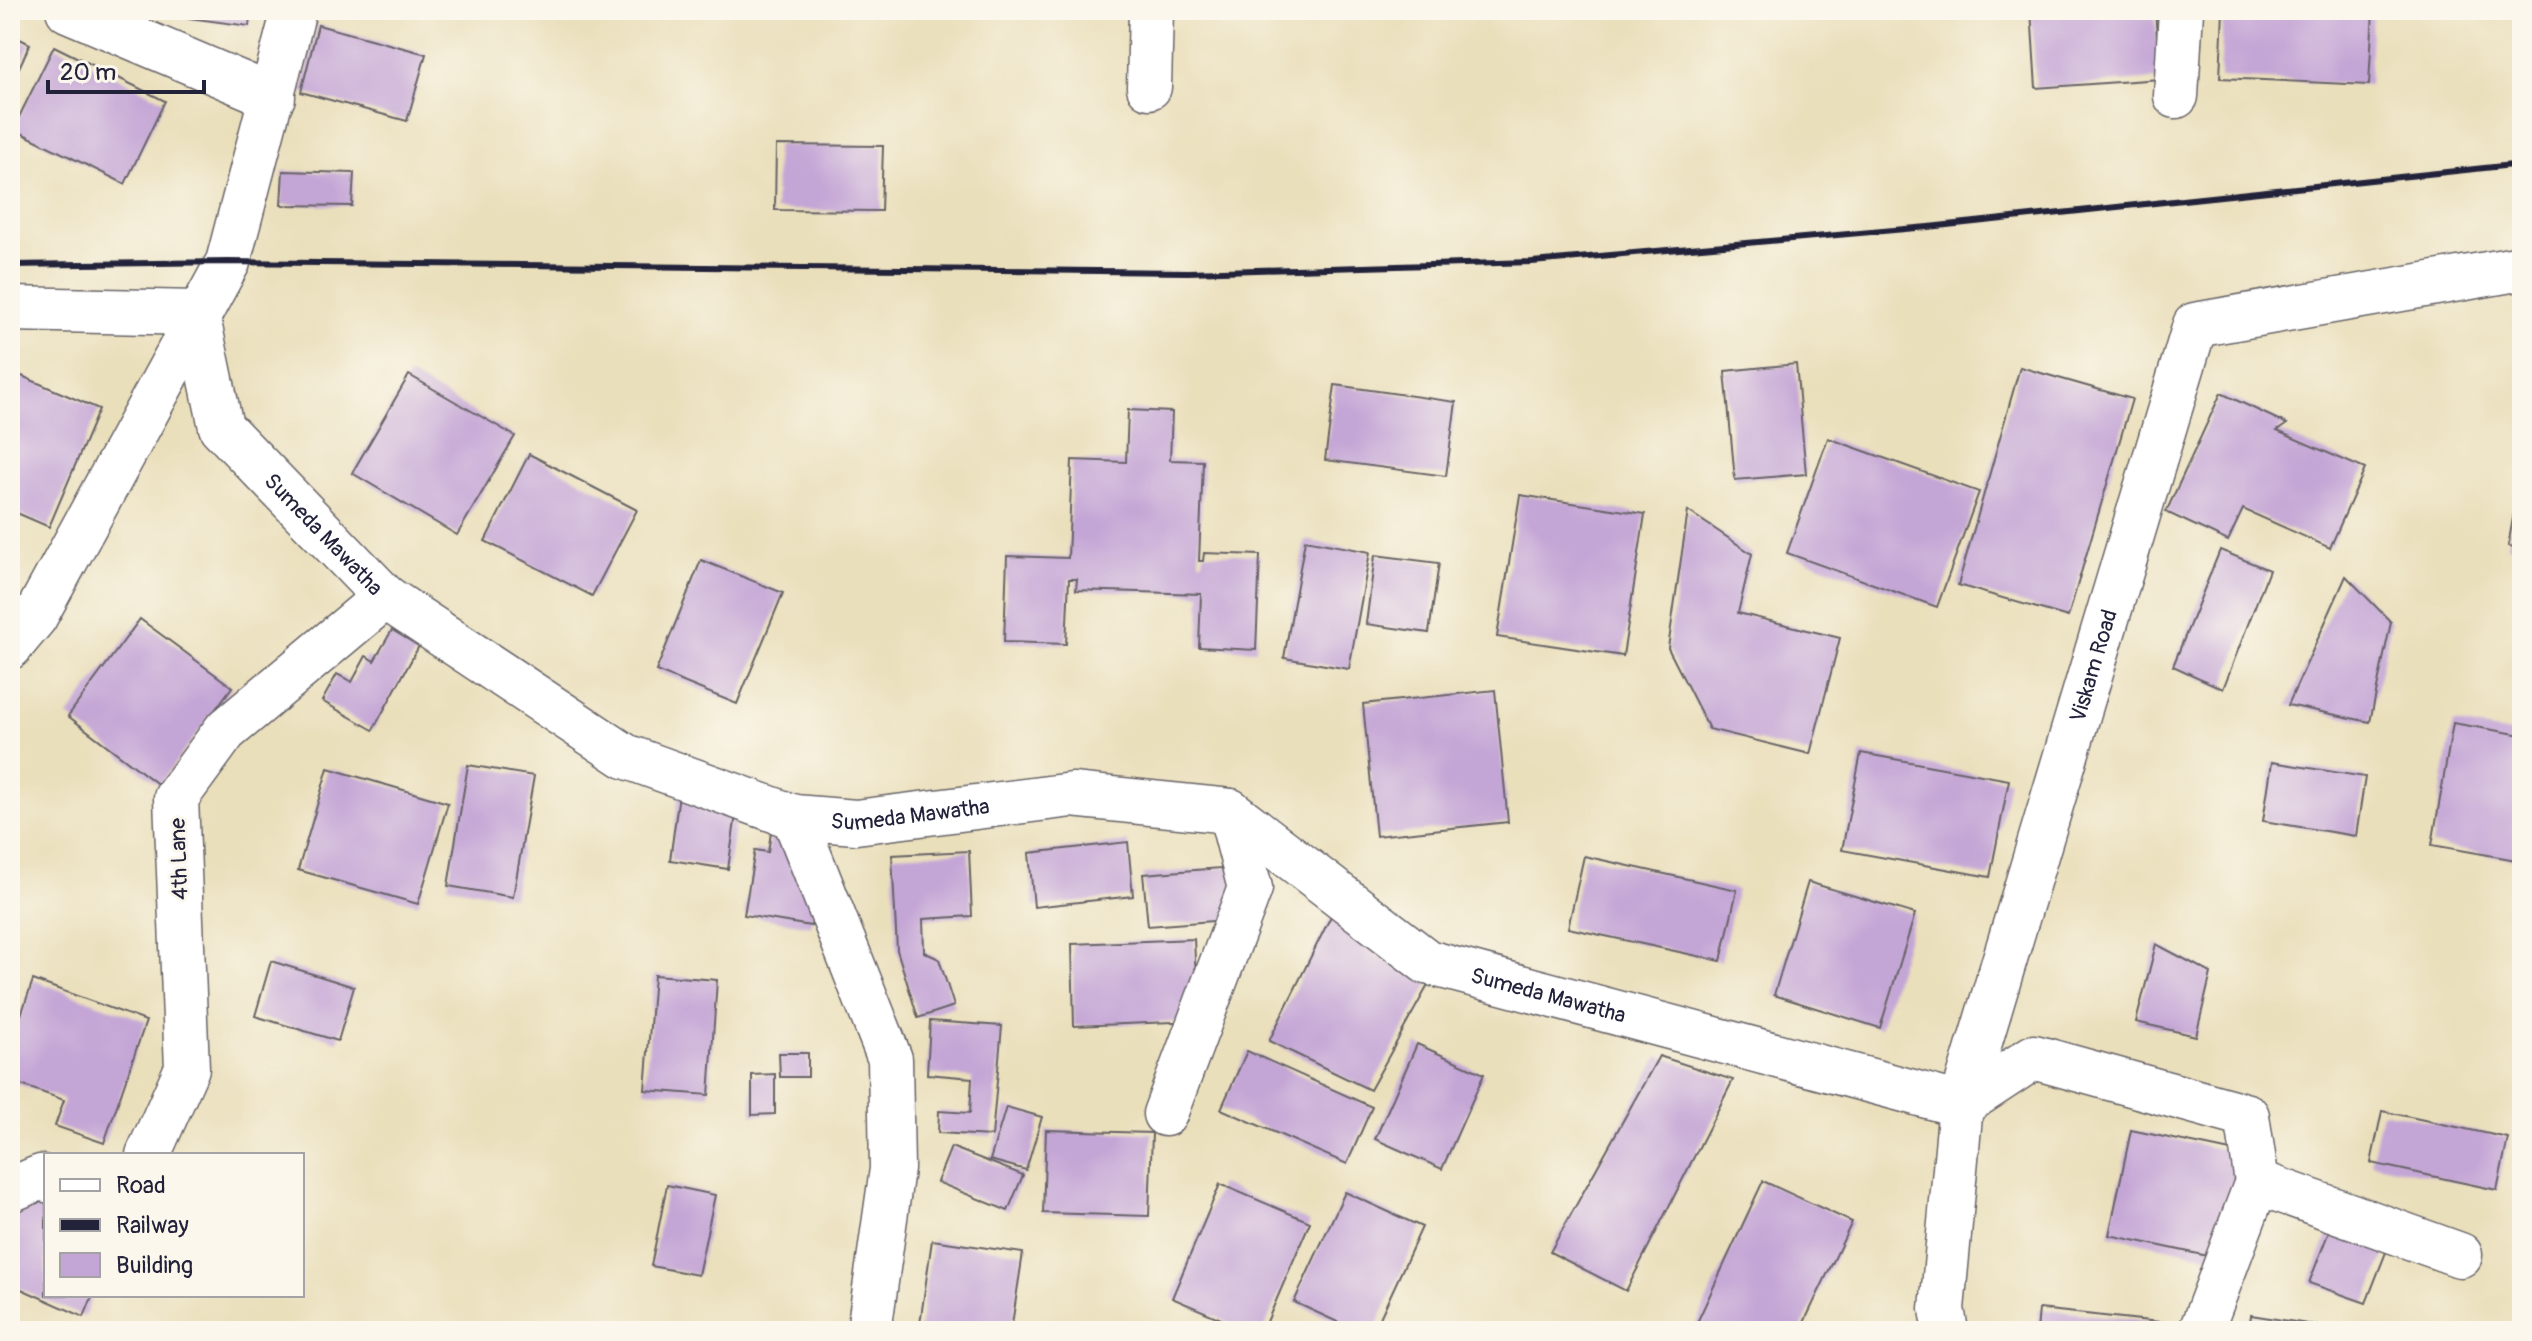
<svg xmlns="http://www.w3.org/2000/svg" width="2532" height="1341" font-family="Pangolin,sans-serif">
  <style>
    .building { fill: #c4a6d6 }
    .lines { fill: none; stroke-linecap: round; stroke-linejoin: round }
    .minor-casing { stroke: #686468; stroke-width: 47 }
    .minor { stroke: #fff; stroke-width: 44 }
    .rail { stroke: #22223b; stroke-width: 6 }
    .labels { text-anchor: middle; stroke-width: 6; stroke-linejoin: round; paint-order: stroke }
    .street-label { font-size: 22px; fill: #22223b; stroke: #fbf7ec }
  </style>
  <rect width="100%" height="100%" fill="#fbf7ec"/>
  <filter id="ink" filterUnits="userSpaceOnUse"><feTurbulence type="fractalNoise" baseFrequency=".0125" numOctaves="2"/><feDisplacementMap in="SourceGraphic" scale="16" xChannelSelector="R" yChannelSelector="G"/><feConvolveMatrix kernelMatrix="1 2 1 2 8 2 1 2 1" color-interpolation-filters="sRGB"/></filter>
  <filter id="wash" filterUnits="userSpaceOnUse"><feTurbulence type="fractalNoise" baseFrequency=".006" numOctaves="4" result="noise"/><feDisplacementMap in="SourceGraphic" scale="32" xChannelSelector="R" yChannelSelector="G"/><feGaussianBlur stdDeviation="1.8" result="paint"/><feColorMatrix in="noise" values="0 0 0 0 0 0 0 0 0 0 0 0 0 0 0 0 0 1.4 0 .05"/><feComposite in="paint" operator="in"/></filter>
  <g filter="url(#wash)">
    <rect width="100%" height="100%" fill="#eadfbb"/>
    <g id="blocks">
      <!-- building -->
      <g class="building">
        <path d="M129,10H251L249,26Z"/>
        <path d="M2031,10H2155L2160,79L2036,88Z"/>
        <path d="M2223,10H2373L2369,85L2220,78Z"/>
        <path d="M318,25L426,54L407,121L301,92Z"/>
        <path d="M10,34L30,44L10,87Z"/>
        <path d="M54,46L165,101L125,184L13,129Z"/>
        <path d="M776,145L883,146L881,211L775,210Z"/>
        <path d="M283,171L354,173L352,206L281,205Z"/>
        <path d="M1796,364L1806,474L1735,480L1725,371Z"/>
        <path d="M2020,367L2132,399L2068,617L1958,585Z"/>
        <path d="M10,371L99,409L49,527L10,510Z"/>
        <path d="M409,375L515,436L457,535L352,473Z"/>
        <path d="M1335,385L1456,402L1446,476L1325,460Z"/>
        <path d="M2221,393L2287,424L2277,431L2365,469L2330,548L2243,509L2228,541L2166,512Z"/>
        <path d="M1128,410L1172,412L1170,460L1203,461L1199,561H1203L1204,553L1260,555L1256,650L1199,647L1201,594L1076,590L1077,579H1069L1066,644L1004,642L1007,556L1068,558L1072,460L1126,462Z"/>
        <path d="M1828,438L1979,492L1937,607L1787,553Z"/>
        <path d="M529,454L637,510L592,596L485,541Z"/>
        <path d="M2520,479H2522V548L2508,546Z"/>
        <path d="M1520,495L1645,514L1623,656L1497,637Z"/>
        <path d="M1688,511L1752,554L1738,613L1840,638L1810,754L1709,729L1668,648Z"/>
        <path d="M1305,540L1370,552L1349,669L1284,658Z"/>
        <path d="M2220,550L2269,570L2223,689L2173,666Z"/>
        <path d="M1375,555L1439,563L1429,633L1366,624Z"/>
        <path d="M701,560L783,593L737,704L656,671Z"/>
        <path d="M2346,576L2391,622L2370,722L2288,705Z"/>
        <path d="M140,619L232,687L159,785L68,716Z"/>
        <path d="M392,630L419,646L373,730L322,701L337,674L352,682L366,656L374,661Z"/>
        <path d="M1495,690L1508,822L1376,836L1363,704Z"/>
        <path d="M2453,723L2522,735V861L2432,845Z"/>
        <path d="M1861,753L2009,780L1990,877L1842,850Z"/>
        <path d="M2272,762L2365,777L2356,836L2263,821Z"/>
        <path d="M468,765L534,776L513,897L448,886Z"/>
        <path d="M328,768L448,803L418,904L298,870Z"/>
        <path d="M681,779L740,787L728,869L670,860Z"/>
        <path d="M772,826L823,860L811,926L744,915L755,850L768,852Z"/>
        <path d="M1128,842L1133,896L1034,907L1029,853Z"/>
        <path d="M969,851L972,916L923,919L924,952L939,959L954,1006L918,1018L897,950L892,855Z"/>
        <path d="M1584,856L1737,890L1721,961L1568,928Z"/>
        <path d="M1247,866L1252,918L1148,926L1143,874Z"/>
        <path d="M1808,882L1915,914L1880,1028L1774,995Z"/>
        <path d="M1331,916L1437,969L1370,1090L1269,1041Z"/>
        <path d="M1194,939L1198,1021L1074,1026L1072,944Z"/>
        <path d="M2156,944L2211,973L2196,1036L2136,1022Z"/>
        <path d="M271,961L354,987L338,1041L255,1016Z"/>
        <path d="M654,975L717,980L709,1095L645,1090Z"/>
        <path d="M33,980L146,1021L104,1143L55,1126L64,1100L10,1081V1047Z"/>
        <path d="M930,1021L1002,1026L992,1136L938,1133L939,1111L970,1113L972,1078L927,1074Z"/>
        <path d="M1417,1044L1484,1074L1442,1169L1375,1139Z"/>
        <path d="M1247,1051L1372,1107L1347,1164L1221,1109Z"/>
        <path d="M779,1053H808V1077H780Z"/>
        <path d="M1659,1056L1733,1080L1626,1291L1550,1252Z"/>
        <path d="M775,1074V1114L752,1115V1075Z"/>
        <path d="M1006,1107L1042,1117L1026,1170L990,1160Z"/>
        <path d="M2382,1111L2508,1138L2497,1190L2371,1163Z"/>
        <path d="M1046,1130L1152,1133L1149,1216L1043,1213Z"/>
        <path d="M2131,1130L2259,1157L2236,1262L2109,1235Z"/>
        <path d="M951,1147L1023,1175L1008,1211L937,1182Z"/>
        <path d="M1763,1181L1852,1222L1800,1331H1693Z"/>
        <path d="M1220,1184L1310,1222L1263,1331H1249L1172,1298Z"/>
        <path d="M667,1185L715,1195L698,1275L651,1266Z"/>
        <path d="M10,1188L46,1200V1295H93L84,1317L10,1284Z"/>
        <path d="M1345,1192L1422,1227L1374,1331H1357L1294,1302Z"/>
        <path d="M2331,1226L2388,1247L2366,1303L2309,1283Z"/>
        <path d="M932,1240L1023,1253L1011,1331H919Z"/>
        <path d="M2039,1309L2177,1324L2176,1331H2037Z"/>
        <path d="M2251,1315L2339,1329V1331H2249Z"/>
        <path d="M541,1324L580,1329V1331H540Z"/>
      </g>
    </g>
  </g>
  <g filter="url(#ink)">
    <use href="#blocks" fill-opacity="0" stroke="#686468" stroke-width="2"/>
    <g class="lines">
      <!-- minor casing -->
      <g class="minor-casing">
        <g id="minor">
          <path d="M68,10L273,97"/>
          <path d="M1149,87L1151,10"/>
          <path d="M2176,96L2181,10"/>
          <path id="s1" d="M10,309L197,313L221,427L385,597L625,756L794,817L856,822L1072,795L1230,811L1427,962L1961,1105L2034,1057L2247,1116L2257,1182L2201,1331"/>
          <path d="M10,647L35,617L228,262L294,10"/>
          <path d="M794,817L890,1059L892,1169L869,1331"/>
          <path d="M1165,1114L1250,888L1230,811"/>
          <path d="M148,1155L187,1068L176,798L225,731L385,597"/>
          <path d="M2257,1182L2460,1255"/>
          <path d="M10,1190L41,1177L46,1180"/>
          <path id="s2" d="M1946,1331L1942,1309L1961,1105L2195,325L2522,268"/>
        </g>
      </g>
      <!-- minor -->
      <use href="#minor" class="minor"/>
      <!-- rail -->
      <path class="rail" d="M10,265L228,262L1188,272L1532,262L1928,227L2522,164"/>
    </g>
  </g>
  <g class="labels">
    <!-- street labels -->
    <g class="street-label">
      <text dy="8" stroke="none"><textPath href="#s1" startOffset="452">Sumeda Mawatha</textPath></text>
      <text dy="8" stroke="none"><textPath href="#s2" startOffset="686">Viskam Road</textPath></text>
      <text dy="8" stroke="none"><textPath href="#s1" startOffset="1124">Sumeda Mawatha</textPath></text>
      <text transform="translate(178 859) rotate(-92)" y="8">4th Lane</text>
      <text dy="8" stroke="none"><textPath href="#s1" startOffset="1820">Sumeda Mawatha</textPath></text>
    </g>
  </g>
  <!-- margin -->
  <rect width="2532" height="1341" fill="none" stroke="#fbf7ec" stroke-width="40"/>
  <!-- legend -->
  <rect x="44" y="1153" width="260" height="144" fill="#fbf7ec" stroke="#a4a2a5" stroke-width="2"/>
  <rect x="60" y="1179" width="40" height="12" fill="#ffffff" stroke="#a4a2a5" stroke-width="2"/>
  <text x="116" y="1193" font-size="24" fill="#22223b">Road</text>
  <rect x="60" y="1219" width="40" height="12" fill="#22223b" stroke="#a4a2a5" stroke-width="2"/>
  <text x="116" y="1233" font-size="24" fill="#22223b">Railway</text>
  <rect x="60" y="1253" width="40" height="24" fill="#c4a6d6" stroke="#a4a2a5" stroke-width="2"/>
  <text x="116" y="1273" font-size="24" fill="#22223b">Building</text>
  <!-- scale -->
  <path d="M48 80v12h156v-12" fill="none" stroke="#22223b" stroke-width="4"/>
  <text x="60" y="80" font-size="24" fill="#22223b" stroke="#fbf7ec" stroke-width="6" paint-order="stroke">20 m</text>
</svg>
